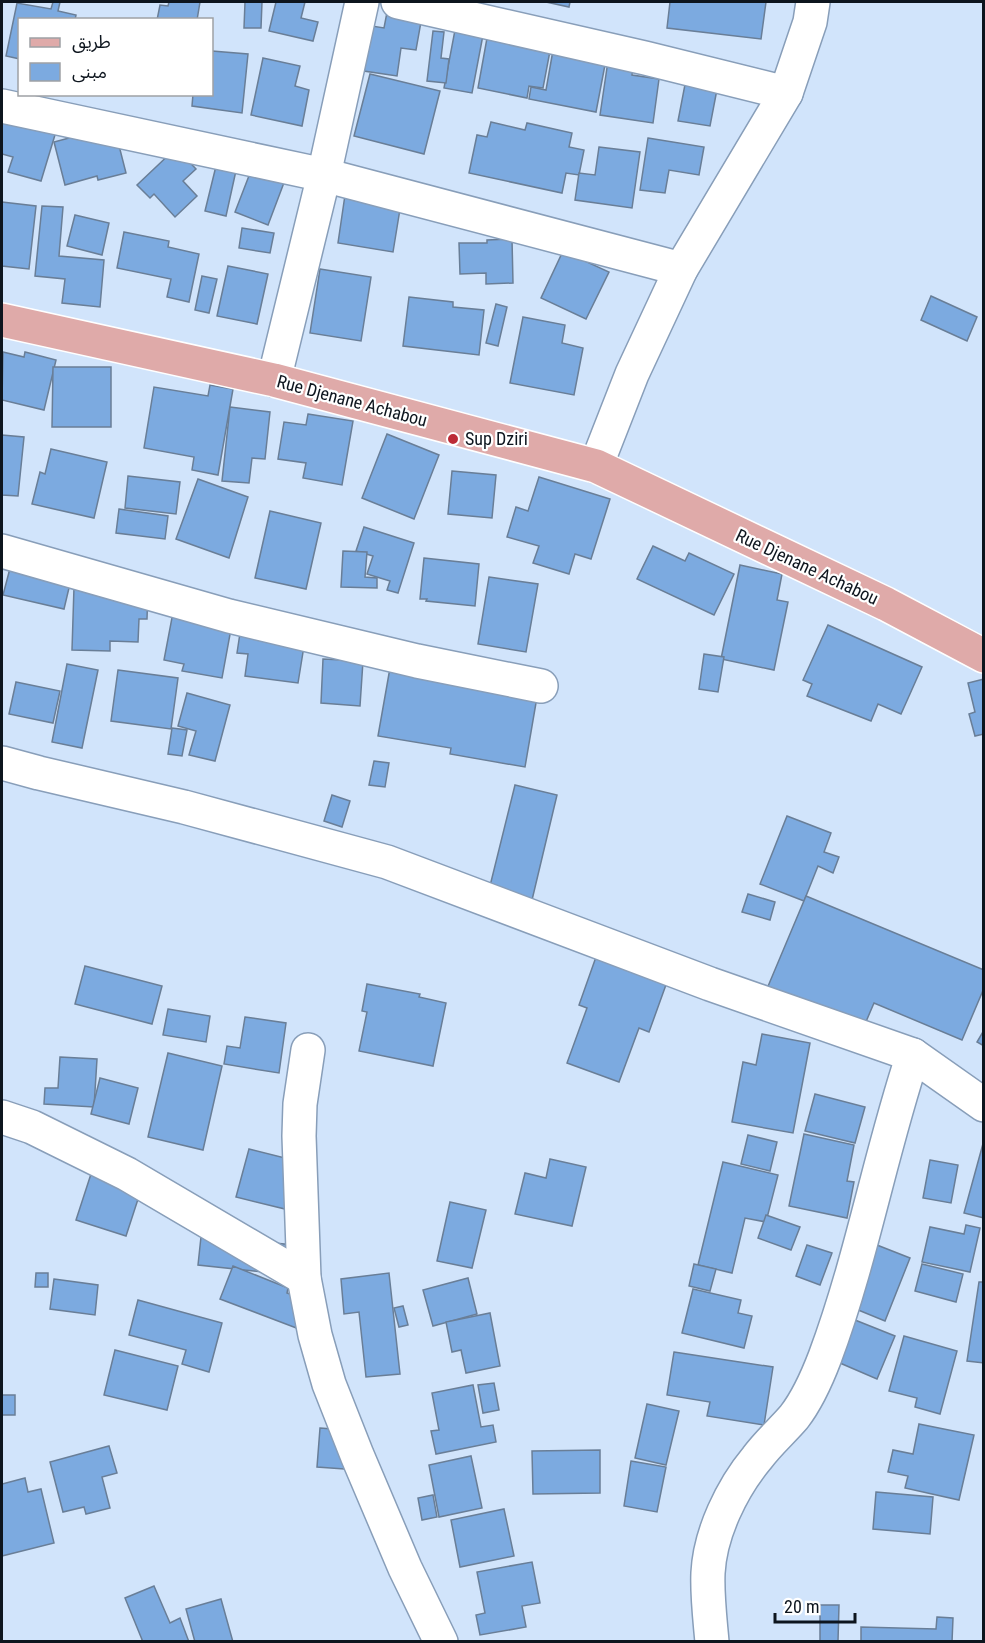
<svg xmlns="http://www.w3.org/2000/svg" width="985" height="1643" font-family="'Roboto Condensed','Noto Sans Arabic',sans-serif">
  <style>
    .building { fill: #7caae0; stroke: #697e97; stroke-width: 1.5 }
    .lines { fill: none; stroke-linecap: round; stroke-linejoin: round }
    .minor-casing { stroke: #889eb9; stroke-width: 36 }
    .major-casing { stroke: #fff; stroke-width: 36 }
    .minor { stroke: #fff; stroke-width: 33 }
    .major { stroke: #dfaaa9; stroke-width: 33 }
    .poi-dot { fill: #bc2b36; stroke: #fff; stroke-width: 2 }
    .labels { text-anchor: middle; stroke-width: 4.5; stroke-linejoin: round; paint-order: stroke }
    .street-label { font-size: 18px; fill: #0d151e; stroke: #fff }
    .poi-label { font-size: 18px; fill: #0d151e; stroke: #fff; text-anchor: start }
  </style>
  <rect width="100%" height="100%" fill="#d1e4fb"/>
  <!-- building -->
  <g class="building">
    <path d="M53,2H60L58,11L76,15L75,20H20V59L6,56L17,3L51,9Z"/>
    <path d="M169,2H200L197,20H157L160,5L168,6Z"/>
    <path d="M245,2H262L261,28H244Z"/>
    <path d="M276,2H305L301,18L318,22L313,41L269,31Z"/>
    <path d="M389,2L424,5L416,50L401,48L397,76L364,71L372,26L384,28Z"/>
    <path d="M546,2H570L569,7Z"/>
    <path d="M670,2H766L761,39L667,28Z"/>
    <path d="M489,27L550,51L543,88L529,86L527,98L478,88Z"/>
    <path d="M455,30L483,35L472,93L444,88Z"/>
    <path d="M433,31L444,32L441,58L449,59L446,83L427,81Z"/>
    <path d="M555,39L608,49L596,112L529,99L531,87L546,90Z"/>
    <path d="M212,51L248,54L242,113L192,106L193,94H212Z"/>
    <path d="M263,58L300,66L295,86L309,90L302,126L251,115Z"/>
    <path d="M608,61L633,65L632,75L659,79L653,123L600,115Z"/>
    <path d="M370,74L440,91L424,154L354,136Z"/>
    <path d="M687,74L719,79L710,126L678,121Z"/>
    <path d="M2,108L58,125L41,181L8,172L13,157L2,154Z"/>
    <path d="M491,122L525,130L527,123L572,133L569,147L584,150L579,175L566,173L562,193L469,173L477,135L487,137Z"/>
    <path d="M114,126L126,173L98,180L97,176L65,185L54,142Z"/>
    <path d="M648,138L704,147L699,175L669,170L665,193L640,190Z"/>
    <path d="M599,147L640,152L632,208L575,200L579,173L595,175Z"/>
    <path d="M176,148L196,169L183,181L197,196L175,217L154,194L150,198L137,185Z"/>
    <path d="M217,162L237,166L226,216L205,211Z"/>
    <path d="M252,168L285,180L268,225L235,212Z"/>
    <path d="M345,195L401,203L393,252L338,243Z"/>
    <path d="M2,202L36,206L29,269L2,266Z"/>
    <path d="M42,206L63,207L59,256L104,260L100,307L62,303L65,279L35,276Z"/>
    <path d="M75,215L109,223L102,255L67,246Z"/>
    <path d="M242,228L274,233L270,253L239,248Z"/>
    <path d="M124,232L169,241L168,247L199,254L189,302L167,297L171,279L117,268Z"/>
    <path d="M512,239L513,283L486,284V273L460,274L459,243H487V240Z"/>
    <path d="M563,251L609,272L586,319L541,298Z"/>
    <path d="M228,266L268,274L257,324L217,316Z"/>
    <path d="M320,269L371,277L361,341L310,333Z"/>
    <path d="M202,276L217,279L209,313L195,310Z"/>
    <path d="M931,296L977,317L967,341L921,320Z"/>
    <path d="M409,297L453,302V307L484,310L479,355L403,346Z"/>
    <path d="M496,304L507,307L498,346L486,343Z"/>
    <path d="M523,317L565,325L562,343L583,348L574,395L510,383Z"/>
    <path d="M3,352L24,357L25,352L56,360L44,410L2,400Z"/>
    <path d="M53,367H111V427H52Z"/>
    <path d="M210,385L233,389L218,475L192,470L194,457L144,448L154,387L208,396Z"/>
    <path d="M230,407L270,412L265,459L252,458L249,483L222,481Z"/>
    <path d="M308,414L353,421L342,485L303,478L306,463L278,459L284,422L306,425Z"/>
    <path d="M387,434L439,455L414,519L362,498Z"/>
    <path d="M2,435L24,437L18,496L2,495Z"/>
    <path d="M51,449L107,462L94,518L32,504L40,472L45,474Z"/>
    <path d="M452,471L496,475L492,518L448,514Z"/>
    <path d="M128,476L180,482L176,514L125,508Z"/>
    <path d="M539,477L610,499L591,559L575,554L569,574L533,563L539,546L507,537L516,507L528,511Z"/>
    <path d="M198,479L248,497L229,558L176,539Z"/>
    <path d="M119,509L168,516L165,539L116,533Z"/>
    <path d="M270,511L321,523L306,589L255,578Z"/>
    <path d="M364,527L414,543L398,593L387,590L390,581L367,574L373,556L356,551Z"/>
    <path d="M653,546L685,561L689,553L734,574L714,615L637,579Z"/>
    <path d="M343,551L367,552L365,577L377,578V588L341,587Z"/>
    <path d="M13,557L73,571L64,609L3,595Z"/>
    <path d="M424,558L479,564L475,606L426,601L427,599H420Z"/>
    <path d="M740,565L782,574L777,600L788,602L774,670L721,659Z"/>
    <path d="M489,577L538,584L526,652L478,644Z"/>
    <path d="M74,587L148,589L147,619H139L138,642L110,641V651L72,650Z"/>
    <path d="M174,607L233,618L222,678L182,671L184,664L164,660Z"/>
    <path d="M242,620L304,646L298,683L245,676L248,654L237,653Z"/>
    <path d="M828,625L922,667L901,714L878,704L871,721L807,696L812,684L803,680Z"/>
    <path d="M704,654L724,657L718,692L699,689Z"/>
    <path d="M323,659L363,661L360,706L321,703Z"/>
    <path d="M67,664L98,670L82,748L52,742Z"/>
    <path d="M390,668L537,697L525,767L450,754L451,748L378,736Z"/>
    <path d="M118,670L178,678L171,729L111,721Z"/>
    <path d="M984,679V734L975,736L969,714L975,712L968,683Z"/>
    <path d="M16,682L60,691L53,723L9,714Z"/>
    <path d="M187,693L230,705L215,761L189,755L196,731L178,726Z"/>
    <path d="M172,728L187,730L182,756L168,754Z"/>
    <path d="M374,761L389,763L385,787L369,785Z"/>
    <path d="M515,785L557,795L532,900L489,890Z"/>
    <path d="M332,795L350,801L342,827L324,821Z"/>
    <path d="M787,816L831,833L824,852L839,857L833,873L818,866L804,901L760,884Z"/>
    <path d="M748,894L775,902L770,920L742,912Z"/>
    <path d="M806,896L984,970V988L962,1040L874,1003L862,1031L766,991Z"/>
    <path d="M596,957L667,982L649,1032L639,1028L619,1082L567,1063L587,1008L579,1005Z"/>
    <path d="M85,966L162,986L152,1024L75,1004Z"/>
    <path d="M367,984L420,994L419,997L446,1003L433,1066L359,1051L367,1012L362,1011Z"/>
    <path d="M168,1009L210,1016L206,1042L163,1035Z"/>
    <path d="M245,1017L286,1023L279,1073L224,1064L227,1046L240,1048Z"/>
    <path d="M984,1030V1046L977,1042Z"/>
    <path d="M762,1034L810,1043L793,1133L732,1122L743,1062L756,1065Z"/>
    <path d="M168,1053L222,1066L203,1150L148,1137Z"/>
    <path d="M60,1057L97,1059L94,1107L44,1104L45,1088H58Z"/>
    <path d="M100,1078L138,1088L129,1124L91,1114Z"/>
    <path d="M815,1094L865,1107L855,1143L805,1131Z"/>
    <path d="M804,1134L854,1145L847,1181L854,1182L847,1218L789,1206Z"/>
    <path d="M748,1135L777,1142L770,1171L741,1164Z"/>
    <path d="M984,1140V1218L964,1213Z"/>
    <path d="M249,1149L297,1161L285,1209L236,1197Z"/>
    <path d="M550,1159L586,1167L572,1226L515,1214L525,1173L546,1178Z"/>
    <path d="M930,1160L958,1165L951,1203L923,1198Z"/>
    <path d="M723,1162L778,1175L766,1222L745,1218L732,1273L698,1265Z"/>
    <path d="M91,1174L141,1190L126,1236L76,1220Z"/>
    <path d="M450,1202L486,1210L472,1268L437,1261Z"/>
    <path d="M766,1215L800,1227L791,1250L758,1238Z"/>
    <path d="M203,1218L226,1238L294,1245L291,1275L198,1265Z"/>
    <path d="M966,1225L980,1228L970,1272L922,1262L930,1227L964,1234Z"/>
    <path d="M854,1236L910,1258L885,1321L846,1305Z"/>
    <path d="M807,1245L832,1253L820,1285L796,1276Z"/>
    <path d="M694,1264L716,1269L710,1291L689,1286Z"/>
    <path d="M922,1264L963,1274L956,1302L915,1291Z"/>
    <path d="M233,1266L288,1288L287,1293L309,1301L299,1329L220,1299Z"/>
    <path d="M36,1273H48V1287H35Z"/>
    <path d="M389,1273L400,1374L366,1377L359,1312L344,1314L341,1279Z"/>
    <path d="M468,1278L477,1314L433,1326L423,1290Z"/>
    <path d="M54,1279L98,1285L95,1315L50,1309Z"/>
    <path d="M979,1282H984V1363L967,1361Z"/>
    <path d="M693,1289L741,1300L738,1313L752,1316L744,1348L682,1333Z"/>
    <path d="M138,1300L222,1323L209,1372L182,1364L186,1350L129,1335Z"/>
    <path d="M403,1306L408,1325L399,1327L394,1308Z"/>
    <path d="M490,1313L500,1366L466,1373L461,1350L452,1352L446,1322Z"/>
    <path d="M850,1318L895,1336L877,1379L833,1360Z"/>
    <path d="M904,1336L957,1351L940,1414L915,1407L917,1398L889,1391Z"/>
    <path d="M115,1350L178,1366L167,1410L104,1395Z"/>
    <path d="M674,1352L773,1367L764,1425L707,1416L710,1402L667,1395Z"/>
    <path d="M494,1383L499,1410L483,1413L478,1385Z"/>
    <path d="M473,1385L481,1427L493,1425L496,1442L436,1454L431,1431L439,1430L432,1393Z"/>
    <rect x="2" y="1395" width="13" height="20"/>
    <path d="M647,1404L679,1411L666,1465L635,1458Z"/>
    <path d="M919,1424L974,1435L959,1500L905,1488L908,1476L888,1472L893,1450L913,1454Z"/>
    <path d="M320,1428L345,1430L358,1470L317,1467Z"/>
    <path d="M109,1446L117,1473L102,1477L110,1508L86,1514L84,1507L63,1512L50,1462Z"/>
    <path d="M600,1450V1493L533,1494L532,1451Z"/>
    <path d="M471,1456L482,1508L439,1517L429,1465Z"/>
    <path d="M631,1461L666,1467L657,1512L624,1506Z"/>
    <path d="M25,1478L28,1492L41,1489L54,1543L2,1556V1484Z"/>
    <path d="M876,1492L933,1497L930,1534L873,1529Z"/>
    <path d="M433,1495L437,1517L422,1520L418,1498Z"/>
    <path d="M504,1509L514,1556L460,1567L451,1520Z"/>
    <path d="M532,1562L540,1603L522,1606L526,1627L480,1635L476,1615L485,1613L477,1572Z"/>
    <path d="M154,1586L170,1623L180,1618L189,1642H143L125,1598Z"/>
    <path d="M221,1599L233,1642H195L186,1609Z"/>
    <path d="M820,1605H839L838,1641H820Z"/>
    <path d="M937,1617L953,1618L952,1642H861V1627L936,1629Z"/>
  </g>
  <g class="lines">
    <!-- minor casing -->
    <g class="minor-casing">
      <g id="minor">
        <path d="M398,2L645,58L786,93"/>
        <path d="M2,106L324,175L681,269"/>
        <path d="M274,380L324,175L362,2"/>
        <path d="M596,466L632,374L681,269L786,93L810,22L813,2"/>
        <path d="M2,551L229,616L417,661L541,686"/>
        <path d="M2,763L39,773L184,807L387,862L710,984L913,1055L984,1105"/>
        <path d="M308,1050L300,1104L299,1136L304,1278L315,1335L329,1384L357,1455L405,1568L441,1642"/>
        <path d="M2,1117L32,1127L127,1174L304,1278"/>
        <path d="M712,1642C710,1619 707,1596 708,1573C710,1533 732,1488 757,1458C768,1443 782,1431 794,1417C808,1399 817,1378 825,1357C862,1258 880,1154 913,1055"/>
      </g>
    </g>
    <!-- major casing -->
    <g class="major-casing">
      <path id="major" d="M2,320L274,380L596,466L886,604L984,656"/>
    </g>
    <!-- minor -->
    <use href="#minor" class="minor"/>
    <!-- major -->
    <use href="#major" class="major"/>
  </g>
  <!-- markers -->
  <circle class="poi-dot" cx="453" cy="439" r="6"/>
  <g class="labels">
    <!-- street labels -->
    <g class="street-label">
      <text transform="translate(352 401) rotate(15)" y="6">Rue Djenane Achabou</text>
      <text transform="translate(807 567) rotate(25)" y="6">Rue Djenane Achabou</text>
    </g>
    <!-- poi labels -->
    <g class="poi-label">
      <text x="465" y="445">Sup Dziri</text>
    </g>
  </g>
  <!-- border -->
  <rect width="985" height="1643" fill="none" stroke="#0d151e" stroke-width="6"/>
  <!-- legend -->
  <rect x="18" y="18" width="195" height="78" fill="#ffffff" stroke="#9ea1a5" stroke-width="1.5"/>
  <rect x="30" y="38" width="30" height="9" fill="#dfaaa9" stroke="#9ea1a5" stroke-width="1.5"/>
  <text x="72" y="48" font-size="18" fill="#0d151e">طريق</text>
  <rect x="30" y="63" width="30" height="18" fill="#7caae0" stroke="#9ea1a5" stroke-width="1.5"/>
  <text x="72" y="78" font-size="18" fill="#0d151e">مبنى</text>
  <!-- scale -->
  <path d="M775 1613v9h80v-9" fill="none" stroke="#0d151e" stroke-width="3"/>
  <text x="784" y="1613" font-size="18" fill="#0d151e" stroke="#ffffff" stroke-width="4.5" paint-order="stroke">20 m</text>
</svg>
